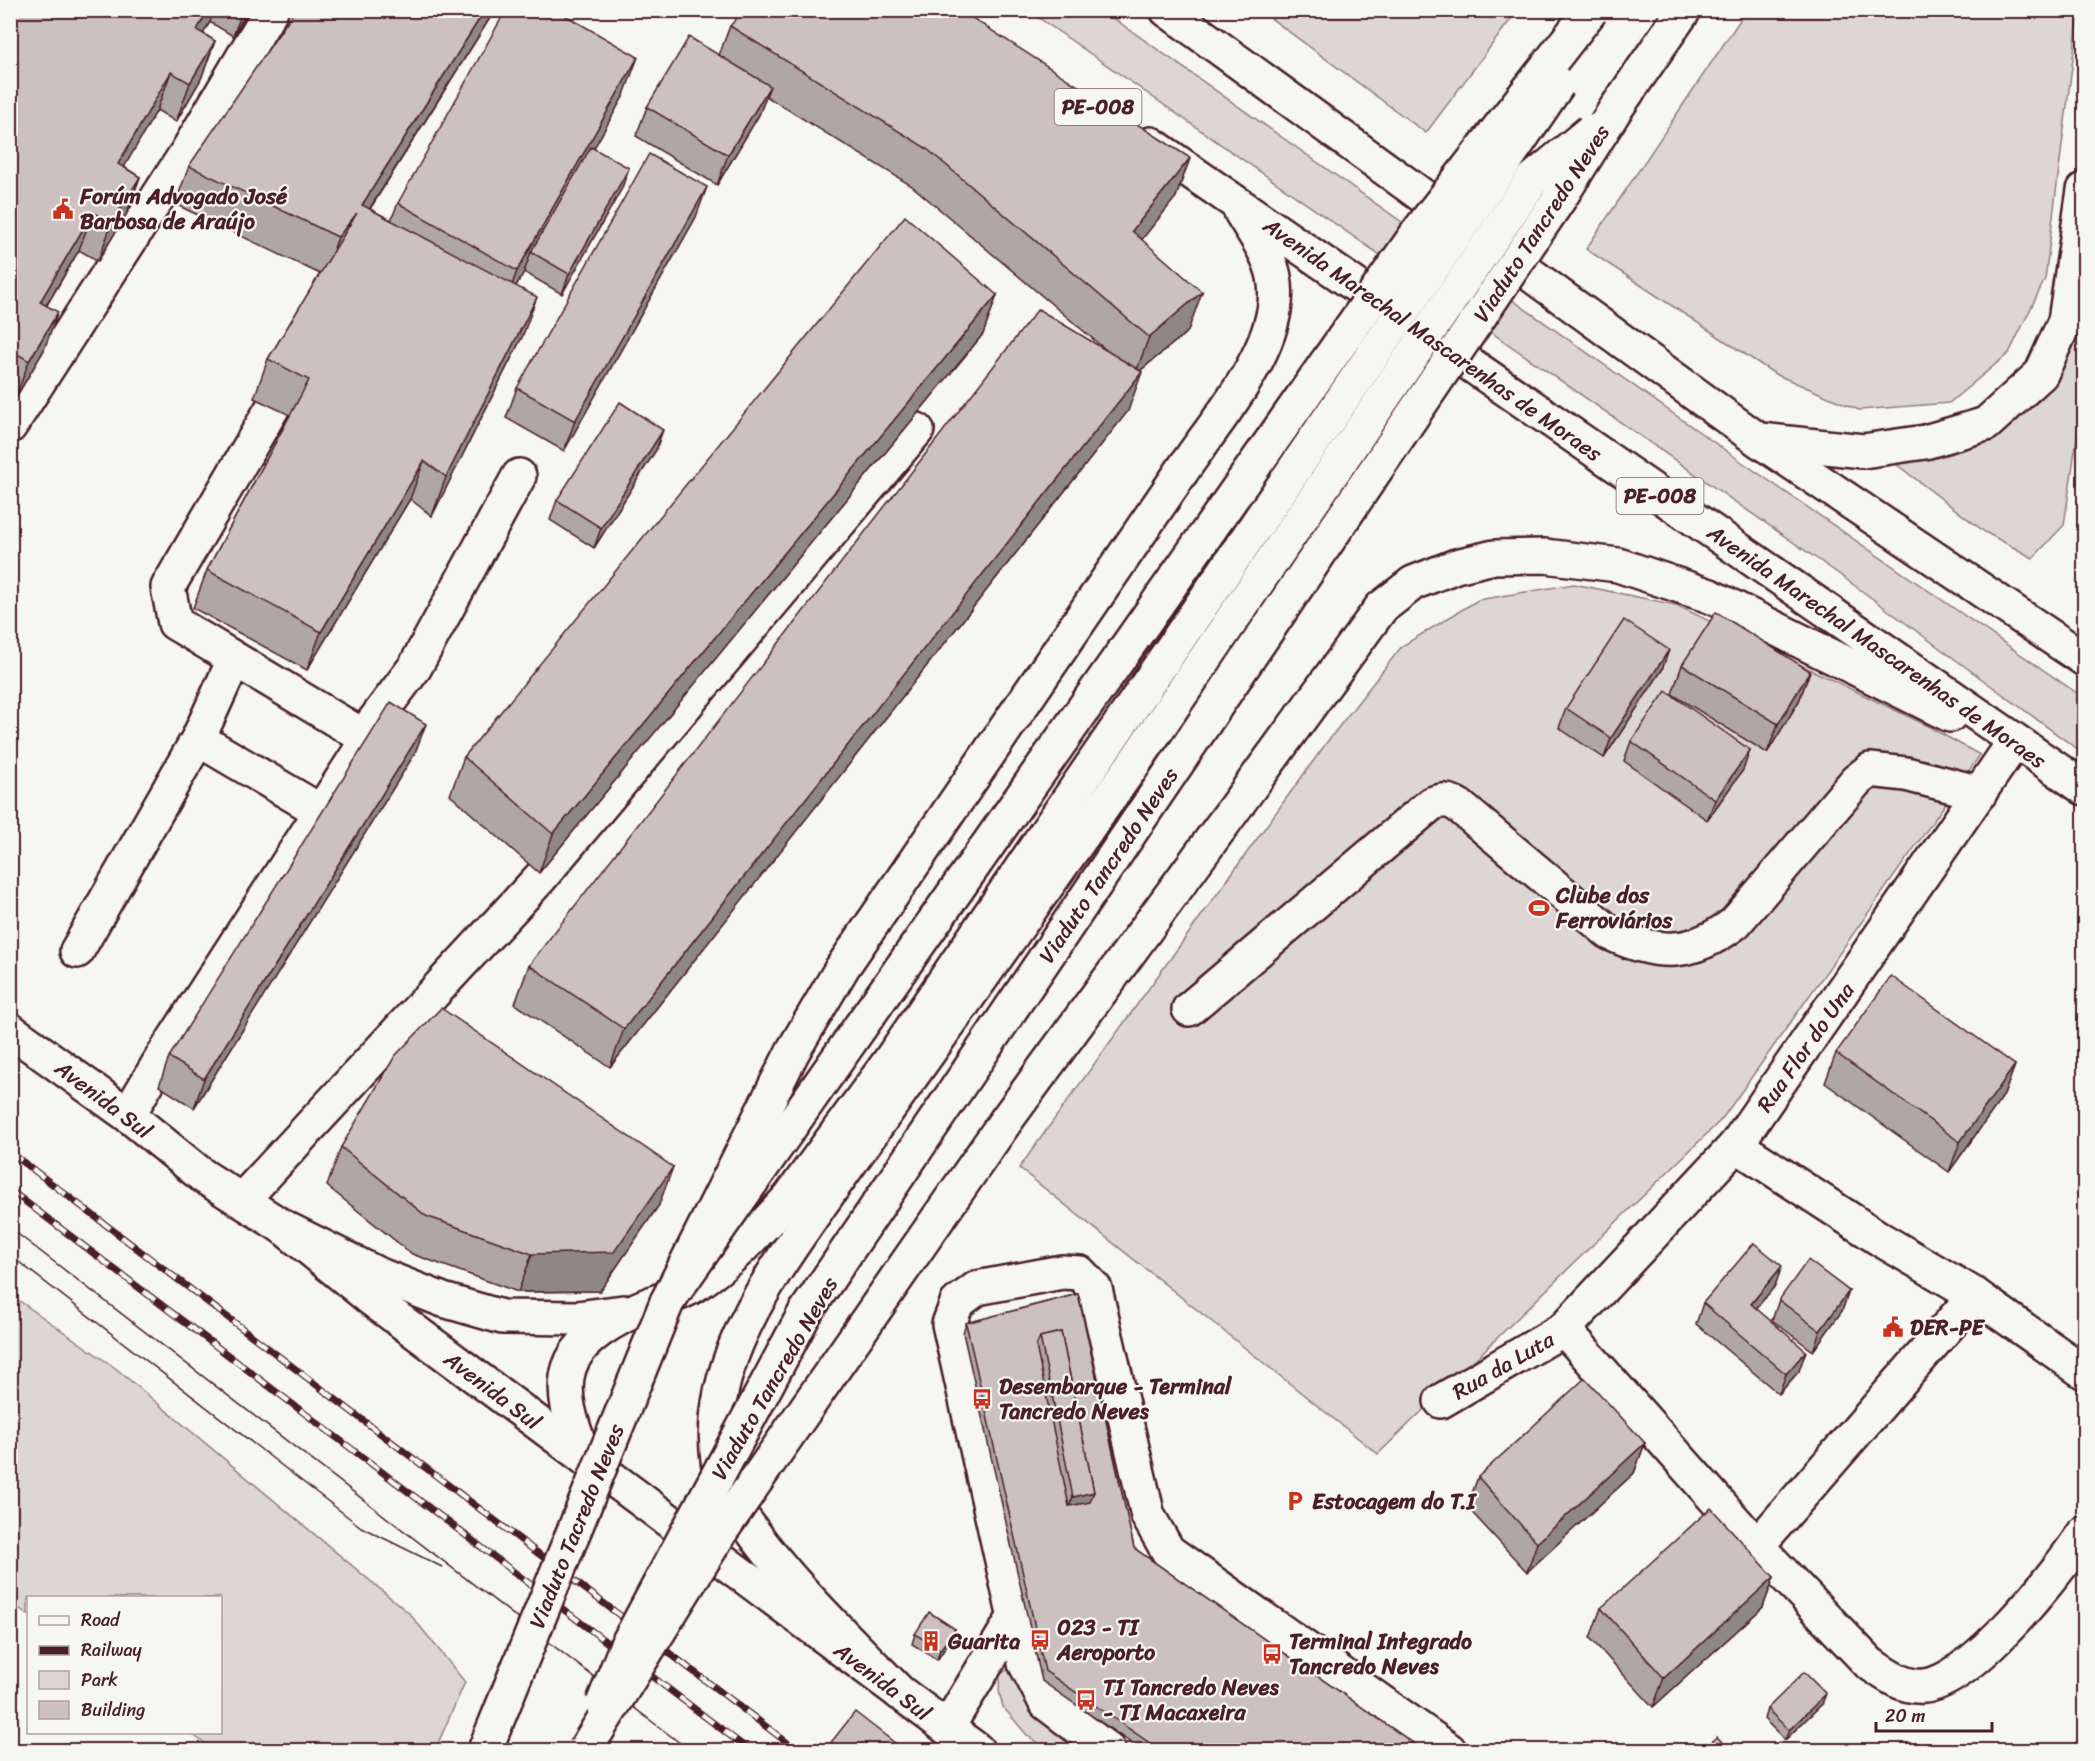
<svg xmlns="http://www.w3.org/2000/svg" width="2095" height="1761" viewBox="0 0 2095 1761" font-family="Sriracha,sans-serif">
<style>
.green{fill:#ddd6d5;stroke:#947a80;stroke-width:1.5}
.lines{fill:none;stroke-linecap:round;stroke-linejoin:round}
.minor-casing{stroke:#4a1f2b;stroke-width:38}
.major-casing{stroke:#4a1f2b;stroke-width:38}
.highway-casing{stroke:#4a1f2b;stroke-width:38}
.minor{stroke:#f6f6f2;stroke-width:33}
.major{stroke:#f6f6f2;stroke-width:33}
.highway{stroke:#f6f6f2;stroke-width:33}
.tram{stroke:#4a1f2b;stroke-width:1.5}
.rail-casing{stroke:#4a1f2b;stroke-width:7}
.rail{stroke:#f6f6f2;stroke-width:4.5;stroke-dasharray:14;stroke-linecap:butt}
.major-bridge-casing{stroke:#4a1f2b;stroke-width:38;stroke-linecap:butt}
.highway-bridge-casing{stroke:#4a1f2b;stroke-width:38;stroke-linecap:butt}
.major-bridge{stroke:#f6f6f2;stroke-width:33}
.highway-bridge{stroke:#f6f6f2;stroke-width:33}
.wall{fill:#afa6a5;stroke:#4a1f2b;stroke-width:1.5}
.shaded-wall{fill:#8f8786;stroke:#4a1f2b;stroke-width:1.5}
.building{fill:#ccc1c0;stroke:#4a1f2b;stroke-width:1.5;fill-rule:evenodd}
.labels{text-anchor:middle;stroke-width:4.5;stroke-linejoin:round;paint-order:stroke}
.shield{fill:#f6f6f2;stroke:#7e6067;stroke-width:1.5}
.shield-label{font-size:21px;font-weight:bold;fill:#4a1f2b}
.poi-label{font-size:22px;font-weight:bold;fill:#4a1f2b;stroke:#f6f6f2;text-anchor:start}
.street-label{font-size:22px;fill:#4a1f2b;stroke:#f6f6f2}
</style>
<rect width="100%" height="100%" fill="#f6f6f2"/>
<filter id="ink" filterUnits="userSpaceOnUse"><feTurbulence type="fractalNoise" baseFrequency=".0167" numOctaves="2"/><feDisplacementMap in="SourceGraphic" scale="12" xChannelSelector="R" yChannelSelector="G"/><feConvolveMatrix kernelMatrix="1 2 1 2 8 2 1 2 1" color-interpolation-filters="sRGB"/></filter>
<g filter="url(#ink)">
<g class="green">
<polygon points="1029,11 1103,11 1739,460 2084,698 2084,754 1836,572"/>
<polygon points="1261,11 1517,11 1426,133"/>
<polygon points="1746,11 2079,11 2045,279 2009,353 1949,403 1859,410 1775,374 1586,249"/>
<polygon points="2077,337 2084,357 2084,389 2064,525 2033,558 1985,532 1896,464 1993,437 2062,368"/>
<polygon points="1574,584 1676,605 1924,724 1980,755 1722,1119 1378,1454 1019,1168 1327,742 1402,646 1478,600"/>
<polygon points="11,1295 114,1367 410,1614 465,1682 435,1750 215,1750 190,1733 220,1732 220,1598 28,1598 28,1615 11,1602"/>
<polygon points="1008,1669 1020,1685 1030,1712 1083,1750 1046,1750 1027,1735 1003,1707 999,1691 1000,1675"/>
</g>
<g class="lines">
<g class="minor-casing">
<g id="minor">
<polyline points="363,251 506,10"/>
<polyline points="10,426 187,152 271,10"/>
<polyline points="234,660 198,739 322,812"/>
<polyline points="363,736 415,667 519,476"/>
<polyline points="77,951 198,739"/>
<path d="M1189,1009L1431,804C1443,800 1448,799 1459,806L1610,933C1658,956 1692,956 1735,923L1856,781L1870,770L1906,774L1980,793"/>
<polyline points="10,1030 128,1115 203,1176 283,1227 370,1298 977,1750"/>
<polyline points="128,1115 162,1058 362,748 363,736 175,623 168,587 273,407"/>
<polyline points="1736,1145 1880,1239 1975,1295 2084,1372"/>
<polyline points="242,1200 541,877 917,430"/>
<path d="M1564,1329L1757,1546L1869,1663C1885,1674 1903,1688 1924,1686C1972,1682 2058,1572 2084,1533"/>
<polyline points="1441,1401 1564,1329 1736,1145 2015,741"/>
<polyline points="1757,1546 1975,1295"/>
<polyline points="947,1728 1014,1618"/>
<polyline points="1108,1750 1046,1703 1025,1663 949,1324 957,1303 977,1288 1062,1272 1080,1273 1095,1289 1148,1516 1168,1551 1449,1750"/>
</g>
</g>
<g class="major-casing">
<g id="major">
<polyline points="1615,110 1684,10"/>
<path d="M815,1212C759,1292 692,1389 725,1491C729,1503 741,1515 748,1525C792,1587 848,1639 900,1693"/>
<polyline points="283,1227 377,1274 443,1300 502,1317 577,1318 623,1312"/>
<path d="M585,1458C552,1380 558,1346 638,1309C656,1301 676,1296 693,1286C733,1261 758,1231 790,1197"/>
</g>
</g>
<g class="highway-casing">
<g id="highway">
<polyline points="1167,10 1757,439 2084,659"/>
<polyline points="1151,144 2084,788"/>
<polyline points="1761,440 1863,451 1925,442 1986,424 2041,374 2065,321 2084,190"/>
<path d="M1182,471C1217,419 1287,342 1274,277C1270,255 1253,232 1241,212"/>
<polyline points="1381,608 1413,583 1456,566 1494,557 1545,556 1618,565 1710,596 1950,715"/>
</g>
</g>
<use href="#minor" class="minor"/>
<use href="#major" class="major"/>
<use href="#highway" class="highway"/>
<g class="tram">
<polyline points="10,1228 689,1750"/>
<polyline points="10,1255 361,1527 442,1567"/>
</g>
<g class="rail-casing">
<g id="rail">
<polyline points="10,1152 797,1750"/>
<polyline points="10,1190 749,1750"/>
</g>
</g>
<use href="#rail" class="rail"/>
<g class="major-bridge-casing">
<g id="major-bridge">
<polyline points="790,1197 889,1062 1558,84"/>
<polyline points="815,1212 1132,766 1532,180 1591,131"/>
<polyline points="603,1704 626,1647 805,1313 1561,196 1615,110"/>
<polyline points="485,1750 667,1302 1419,231 1591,10"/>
</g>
</g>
<g class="highway-bridge-casing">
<g id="highway-bridge">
<polyline points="667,1302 793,1051 842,968 1182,471"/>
<polyline points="585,1750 721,1531 1005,1122 1381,608"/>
</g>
</g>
<use href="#major-bridge" class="major-bridge"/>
<use href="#highway-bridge" class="highway-bridge"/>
</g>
<g class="wall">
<polygon points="10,10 248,10 233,36 210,22 203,33 215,41 201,79 176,122 157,110 124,167 140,177 126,215 98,261 79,250 47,305 44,350 15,399 10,396"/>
<polygon points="495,10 370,209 391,220 398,203 624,95 594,148 622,188 562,294 524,272 516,286 523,335 432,516 410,499 307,670 193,608 207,570 290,415 254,398 268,359 320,274 175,204 189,166"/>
<polygon points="730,26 1190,158 1176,197 1142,239 1188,331 1140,371 1128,411 610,1067 515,1004 529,965 1106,350 912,186 766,96 759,115 717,185 636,136 647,107 719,55"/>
<polygon points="696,217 564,451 506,418 517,388"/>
<polygon points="997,295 983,334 539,873 450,795 464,757"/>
<polygon points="656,450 594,548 550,520 557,500"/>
<polygon points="1682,665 1810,671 1799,701 1767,753 1672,694"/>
<polygon points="1662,670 1604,758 1559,728 1566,708"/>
<polygon points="1631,741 1750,750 1743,770 1707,820 1624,761"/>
<polygon points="415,753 194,1108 159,1086 169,1057"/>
<polygon points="1836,1053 2015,1065 2004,1095 1949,1172 1825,1083"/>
<polygon points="341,1147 659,1205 600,1291 518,1292 412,1254 327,1186"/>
<polygon points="1775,1286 1756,1308 1799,1371 1779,1394 1696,1324 1703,1303"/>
<polygon points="1849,1291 1842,1311 1813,1351 1772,1320 1779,1300"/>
<polygon points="1078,1294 1134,1548 1423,1750 1141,1750 1042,1681 963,1333 966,1323"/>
<polygon points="1645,1443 1634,1473 1527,1572 1467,1507 1478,1477"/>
<polygon points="1774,1577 1763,1607 1653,1707 1590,1638 1601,1608"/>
<polygon points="955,1629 951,1639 937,1660 912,1644 915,1634"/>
<polygon points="1822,1704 1785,1740 1764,1719 1767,1709"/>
</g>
<g class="shaded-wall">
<polygon points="208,10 214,10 210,22 183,68 197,30"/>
<polygon points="243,10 248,10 233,36"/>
<polygon points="485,10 495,10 348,243 362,205"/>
<polygon points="215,41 201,79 176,122 190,83"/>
<polygon points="638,57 624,95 534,254 531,252 524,272 503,309 517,271"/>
<polygon points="171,72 157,110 104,202 118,164"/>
<polygon points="770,86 759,115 717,185 728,155"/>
<polygon points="1190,158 1176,197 1118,269 1132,231"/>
<polygon points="629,168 622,188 562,294 569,274"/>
<polygon points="140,177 126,215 98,261 112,223"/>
<polygon points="707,187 696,217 564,451 575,421"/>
<polygon points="93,212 79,250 26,340 40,302"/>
<polygon points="357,213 324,276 338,237"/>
<polygon points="1202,292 1188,331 1135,375 1149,337"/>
<polygon points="997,295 983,334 539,873 553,834"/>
<polygon points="537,297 523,335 432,516 446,477"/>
<polygon points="58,312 44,350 15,399 29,361"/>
<polygon points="1142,372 1128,411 610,1067 624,1029"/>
<polygon points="663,430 656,450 594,548 601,528"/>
<polygon points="424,461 410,499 307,670 321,632"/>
<polygon points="1669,650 1662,670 1604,758 1611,738"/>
<polygon points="1810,671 1799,701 1767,753 1778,724"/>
<polygon points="426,724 415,753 194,1108 204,1079"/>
<polygon points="1750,750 1743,770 1707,820 1715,800"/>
<polygon points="2015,1065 2004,1095 1949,1172 1960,1142"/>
<polygon points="673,1167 659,1205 600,1291 518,1292 532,1254"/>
<polygon points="1782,1266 1775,1286 1743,1324 1751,1304"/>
<polygon points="1849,1291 1842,1311 1813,1351 1820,1331"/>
<polygon points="1806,1351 1799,1371 1779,1394 1786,1374"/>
<polygon points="1645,1443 1634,1473 1527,1572 1537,1543"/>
<polygon points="1094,1492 1086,1512 1065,1517 1073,1497"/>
<polygon points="1774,1577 1763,1607 1653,1707 1664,1678"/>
<polygon points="955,1629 951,1639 937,1660 940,1650"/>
<polygon points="1826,1694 1822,1704 1785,1740 1789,1730"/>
</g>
<g class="building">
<polygon points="10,10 208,10 197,30 215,41 190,83 171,72 118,164 140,177 112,223 93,212 40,302 58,312 29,361 11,350 10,350"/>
<polygon points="295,10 485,10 362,205 537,297 446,477 424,461 321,632 207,570 309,380 268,359 357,213 338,237 189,166"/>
<polygon points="506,10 556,10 638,57 517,271 398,203"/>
<polygon points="744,10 960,10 1190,158 1132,231 1202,292 1149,337 926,148 730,26"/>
<polygon points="689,37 770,86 728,155 647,107"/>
<polygon points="591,147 629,168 569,274 531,252"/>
<polygon points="649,154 707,187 575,421 517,388"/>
<polygon points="905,216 997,295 553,834 464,757"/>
<polygon points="1038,309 1142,372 624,1029 529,965"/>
<polygon points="620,402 663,430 601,528 557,500"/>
<polygon points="1716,612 1810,671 1778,724 1682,665"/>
<polygon points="1624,620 1669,650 1611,738 1566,708"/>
<polygon points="1666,691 1750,750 1715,800 1631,741"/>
<polygon points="391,702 426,724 204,1079 169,1057"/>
<polygon points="1891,976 2015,1065 1960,1142 1836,1053"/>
<polygon points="441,1008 673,1167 614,1252 532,1254 426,1216 341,1147 395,1056"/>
<polygon points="1754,1243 1782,1266 1751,1304 1806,1351 1786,1374 1703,1303"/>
<polygon points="1808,1260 1849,1291 1820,1331 1779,1300"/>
<path d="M1078,1294L1134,1548L1423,1750H1160L1045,1671L966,1323ZM1061,1332L1094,1492L1090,1502L1069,1506L1036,1346L1040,1337Z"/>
<polygon points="1061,1332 1094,1492 1073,1497 1040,1337"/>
<polygon points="1585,1378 1645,1443 1537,1543 1478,1477"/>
<polygon points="1711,1508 1774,1577 1664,1678 1601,1608"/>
<polygon points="929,1612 955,1629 940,1650 915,1634"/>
<polygon points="1804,1672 1826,1694 1789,1730 1767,1709"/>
<polygon points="855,1712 904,1750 825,1750"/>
<polygon points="2085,1736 2085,1750 2066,1750"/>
<polygon points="1717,1737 1730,1750 1704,1750"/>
<polygon points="10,1744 18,1750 10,1750"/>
</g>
</g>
<defs>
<g id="civic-bare" transform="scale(1.62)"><path d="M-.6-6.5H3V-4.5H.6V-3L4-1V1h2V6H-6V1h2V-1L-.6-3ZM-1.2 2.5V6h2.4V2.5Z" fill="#c8321e" stroke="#f6f6f2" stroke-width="2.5" paint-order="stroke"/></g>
<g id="stadium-bare" transform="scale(1.62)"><path d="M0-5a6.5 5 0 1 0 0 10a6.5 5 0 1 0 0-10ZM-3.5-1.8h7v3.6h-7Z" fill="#c8321e" stroke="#f6f6f2" stroke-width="2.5" paint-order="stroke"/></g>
<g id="bus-bare" transform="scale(1.62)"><path d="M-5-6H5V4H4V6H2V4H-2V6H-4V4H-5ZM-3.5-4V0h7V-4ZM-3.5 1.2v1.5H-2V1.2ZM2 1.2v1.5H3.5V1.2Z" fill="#c8321e" stroke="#f6f6f2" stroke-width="2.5" paint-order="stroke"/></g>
<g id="parking-bare" transform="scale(1.62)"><path d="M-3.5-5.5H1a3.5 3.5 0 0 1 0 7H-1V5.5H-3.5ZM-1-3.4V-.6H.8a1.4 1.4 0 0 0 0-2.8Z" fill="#c8321e" stroke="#f6f6f2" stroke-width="2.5" paint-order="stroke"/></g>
<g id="building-bare" transform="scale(1.62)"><path d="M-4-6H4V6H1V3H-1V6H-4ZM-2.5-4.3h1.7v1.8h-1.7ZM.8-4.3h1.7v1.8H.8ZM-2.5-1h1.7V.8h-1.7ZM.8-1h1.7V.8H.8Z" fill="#c8321e" stroke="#f6f6f2" stroke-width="2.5" paint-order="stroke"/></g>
</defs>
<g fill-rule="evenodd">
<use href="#civic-bare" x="63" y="209"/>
<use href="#stadium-bare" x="1539" y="908"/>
<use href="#civic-bare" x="1893" y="1327"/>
<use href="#bus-bare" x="982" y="1399"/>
<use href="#parking-bare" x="1295" y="1501"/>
<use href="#bus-bare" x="1040" y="1640"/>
<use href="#building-bare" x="931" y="1641"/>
<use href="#bus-bare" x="1272" y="1654"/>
<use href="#bus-bare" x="1086" y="1700"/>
</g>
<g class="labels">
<g class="shield">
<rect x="1054.5" y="89" width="87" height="36" rx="4.5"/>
<rect x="1616.5" y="478" width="87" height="36" rx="4.5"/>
</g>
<g class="shield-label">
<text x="1098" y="114">PE-008</text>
<text x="1660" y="503">PE-008</text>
</g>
<g class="poi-label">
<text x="80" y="204">Forúm Advogado José<tspan x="80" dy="25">Barbosa de Araújo</tspan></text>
<text x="1556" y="903">Clube dos<tspan x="1556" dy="25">Ferroviários</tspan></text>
<text x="1910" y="1335">DER-PE</text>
<text x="999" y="1394">Desembarque - Terminal<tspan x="999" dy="25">Tancredo Neves</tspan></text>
<text x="1312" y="1509">Estocagem do T.I</text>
<text x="1057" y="1635">023 - TI<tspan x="1057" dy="25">Aeroporto</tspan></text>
<text x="948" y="1649">Guarita</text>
<text x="1289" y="1649">Terminal Integrado<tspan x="1289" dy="25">Tancredo Neves</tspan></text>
<text x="1103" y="1695">TI Tancredo Neves<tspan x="1103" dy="25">- TI Macaxeira</tspan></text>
</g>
<g class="street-label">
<text transform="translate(1541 223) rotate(-57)" y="8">Viaduto Tancredo Neves</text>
<text transform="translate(1433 339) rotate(35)" y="8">Avenida Marechal Mascarenhas de Moraes</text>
<text transform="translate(1877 646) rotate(35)" y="8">Avenida Marechal Mascarenhas de Moraes</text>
<text transform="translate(1108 865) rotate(-56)" y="8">Viaduto Tancredo Neves</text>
<text transform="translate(1805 1047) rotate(-55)" y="8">Rua Flor do Una</text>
<text transform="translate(104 1099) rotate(37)" y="8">Avenida Sul</text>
<text transform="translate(1503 1365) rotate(-30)" y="8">Rua da Luta</text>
<text transform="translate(774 1378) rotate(-60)" y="8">Viaduto Tancredo Neves</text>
<text transform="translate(493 1390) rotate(37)" y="8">Avenida Sul</text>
<text transform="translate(576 1526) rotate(-68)" y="8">Viaduto Tacredo Neves</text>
<text transform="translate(883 1681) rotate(37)" y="8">Avenida Sul</text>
</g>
</g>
<rect width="2095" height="1761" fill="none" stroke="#f6f6f2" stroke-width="36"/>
<rect x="18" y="18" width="2059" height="1725" fill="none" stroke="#4a1f2b" stroke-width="2" filter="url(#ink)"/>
<rect x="27" y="1596" width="195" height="138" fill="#f6f6f2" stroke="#b1a0a2" stroke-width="1.5"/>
<rect x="39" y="1616" width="30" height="9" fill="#f6f6f2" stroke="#b1a0a2" stroke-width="1.5"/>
<text x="81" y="1626" font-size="18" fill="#4a1f2b">Road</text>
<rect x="39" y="1646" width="30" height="9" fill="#4a1f2b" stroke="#b1a0a2" stroke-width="1.5"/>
<text x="81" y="1656" font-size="18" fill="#4a1f2b">Railway</text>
<rect x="39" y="1671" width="30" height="18" fill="#ddd6d5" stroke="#b1a0a2" stroke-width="1.5"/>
<text x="81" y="1686" font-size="18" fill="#4a1f2b">Park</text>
<rect x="39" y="1701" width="30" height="18" fill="#ccc1c0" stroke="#b1a0a2" stroke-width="1.5"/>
<text x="81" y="1716" font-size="18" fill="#4a1f2b">Building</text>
<path d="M1876 1722v9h116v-9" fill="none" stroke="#4a1f2b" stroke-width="3"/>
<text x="1885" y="1722" font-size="18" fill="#4a1f2b" stroke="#f6f6f2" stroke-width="4.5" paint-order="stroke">20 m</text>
</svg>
